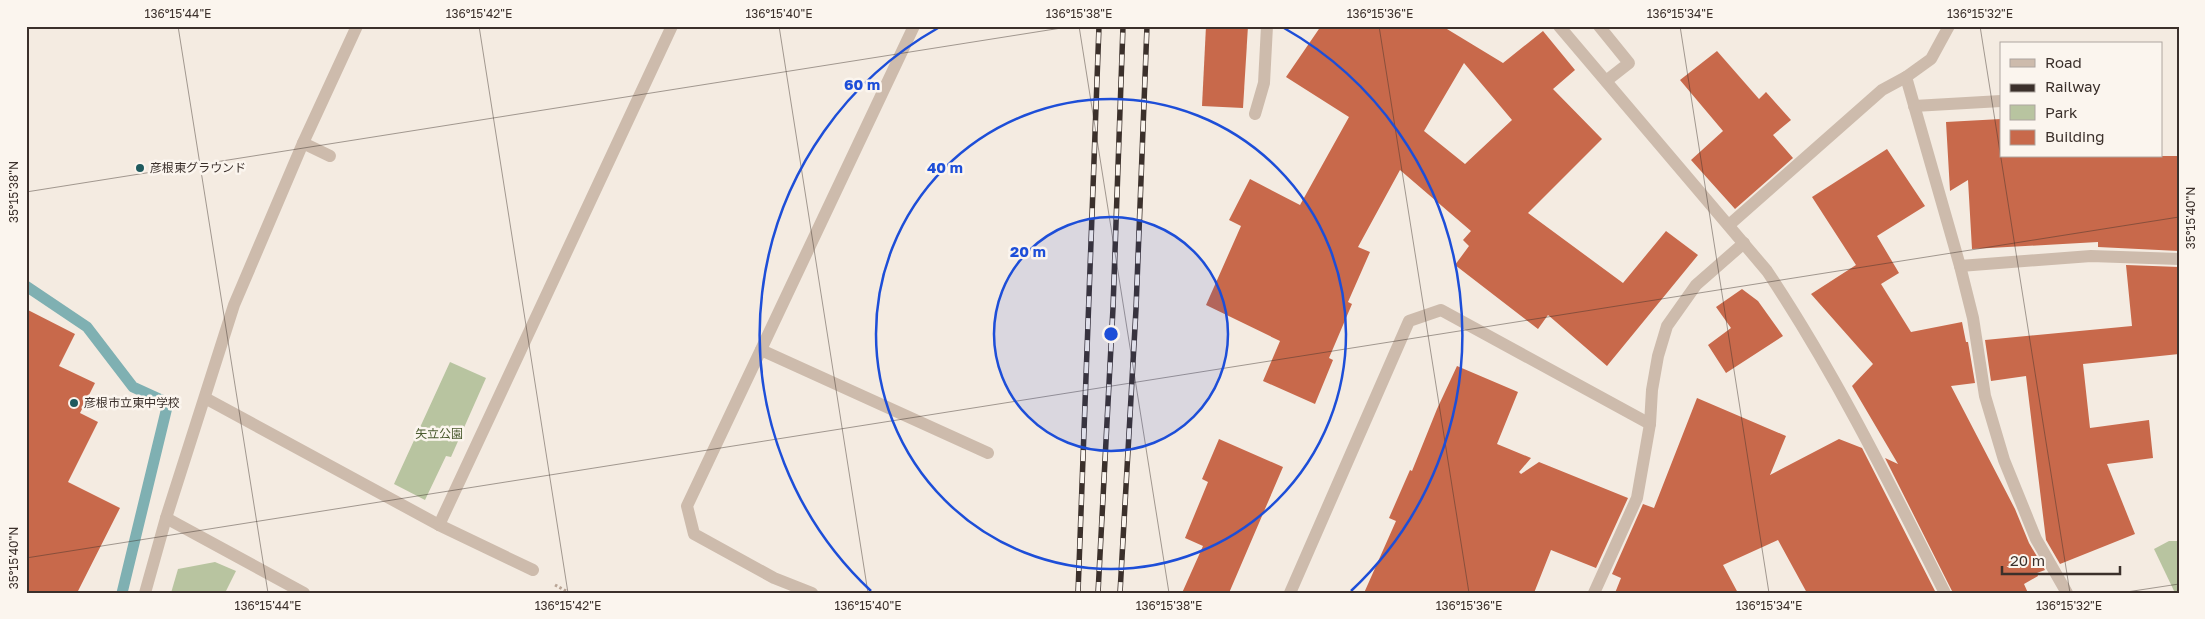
<svg xmlns="http://www.w3.org/2000/svg" width="2205" height="619" viewBox="0 0 2205 619" font-family="'Golos Text','Noto Sans JP',sans-serif">
<style>
.green{fill:#b8c4a0}
.lines{fill:none;stroke-linecap:round;stroke-linejoin:round}
.stream{stroke:#7fb0b2;stroke-width:11}
.building{fill:#c8694b;fill-rule:evenodd}
.path{stroke:#b9a596;stroke-width:3;stroke-dasharray:2.5 2.5;stroke-linecap:butt}
.service{stroke:#cdbbac;stroke-width:12}
.minor{stroke:#cdbbac;stroke-width:12}
.rail-casing{stroke:#3b302b;stroke-width:5.5}
.rail{stroke:#fbf5ee;stroke-width:4;stroke-dasharray:11;stroke-linecap:butt}
.ticks{fill:none;stroke:#3b302b;stroke-width:1;stroke-opacity:0.45}
.ring{fill:none;stroke:#1d4ed8;stroke-width:2.5}
.poi-dot{fill:#1f5a5e;stroke:#fbf5ee;stroke-width:2}
.labels{text-anchor:middle;stroke-width:5;stroke-linejoin:round;paint-order:stroke}
.poi-label{font-size:12px;fill:#3b302b;stroke:#fbf5ee;text-anchor:start}
.park-label{font-size:12px;fill:#4a5a2e;stroke:#fbf5ee}
.centre{fill:#1d4ed8;stroke:#fbf5ee;stroke-width:2.5}
.ring-label{font-size:15px;text-anchor:middle;font-weight:bold;fill:#1d4ed8;stroke:#fbf5ee;stroke-width:5;stroke-linejoin:round;paint-order:stroke}
.neatline{fill:none;stroke:#3b302b;stroke-width:2}
.ticks-label{font-size:12px;text-anchor:middle;fill:#3b302b}
</style>
<rect width="100%" height="100%" fill="#f4ebe1"/>
<g class="green">
<polygon points="450,362 486,378 451,457 446,456 425,500 394,484"/>
<polygon points="2169,541 2179,541 2179,593 2175,593 2154,549"/>
<polygon points="215,562 236,571 225,593 171,593 178,569"/>
</g>
<g class="lines">
<polyline class="stream" points="26,286 87,327 133,387 168,403 122,593"/>
</g>
<g class="building">
<polygon points="1206,26 1248,26 1243,108 1202,106"/>
<path d="M1321,26H1442L1503,63L1543,31L1575,70L1553,89L1602,139L1528,213L1623,283L1666,231L1698,255L1607,366L1548,315L1538,329L1455,265L1469,246L1463,240L1471,231L1400,170L1358,247L1370,252L1348,302L1352,304L1329,358L1333,360L1315,404L1263,381L1280,341L1206,305L1241,226L1229,220L1250,179L1300,205L1349,117L1286,77ZM1464,63L1512,120L1465,164L1424,131Z"/>
<polygon points="1717,51 1759,99 1766,92 1791,120 1773,135 1793,158 1735,209 1691,160 1723,131 1680,80"/>
<polygon points="2001,119 2001,156 2179,156 2179,251 2098,247 2098,242 1972,249 1968,180 1950,191 1946,122"/>
<polygon points="1887,149 1925,206 1877,236 1899,273 1881,284 1911,332 1962,322 1966,342 1968,342 1975,383 1951,386 2015,509 2029,543 2045,570 2037,573 2038,576 2024,584 2028,593 1953,593 1885,458 1898,464 1852,386 1873,364 1811,294 1856,265 1812,197"/>
<polygon points="2126,265 2179,267 2179,354 2083,364 2090,428 2149,420 2153,458 2107,464 2135,534 2060,564 2046,540 2026,376 1991,381 1985,340 2132,326"/>
<polygon points="1742,289 1758,301 1783,336 1726,373 1708,345 1731,328 1716,307"/>
<polygon points="26,309 75,334 59,366 95,383 80,413 98,422 68,482 120,508 77,593 26,593"/>
<polygon points="1457,366 1518,392 1497,444 1531,458 1519,472 1521,474 1539,462 1628,498 1596,568 1551,550 1534,593 1364,593 1396,521 1389,518 1410,470 1412,471 1437,409"/>
<polygon points="1697,398 1786,436 1770,475 1839,439 1862,448 1936,593 1807,593 1778,540 1723,565 1738,593 1615,593 1621,578 1612,574 1643,504 1654,508"/>
<polygon points="1219,439 1283,467 1229,593 1182,593 1203,546 1185,538 1208,482 1202,479"/>
</g>
<g class="lines">
<polyline class="path" points="555,585 570,593"/>
<g class="service">
<polyline points="1599,26 1629,63 1606,81"/>
<polyline points="1914,106 2001,101"/>
<polyline points="303,143 330,156"/>
</g>
<g class="minor">
<path d="M1559,26L1767,271C1835,373 1890,484 1945,593"/>
<polyline points="1906,77 1960,266 1973,318 1985,396 2004,460 2036,539 2067,593"/>
<polyline points="1255,114 1264,83 1267,26"/>
<polyline points="1729,225 1882,90 1906,77 1931,59 1949,26"/>
<polyline points="1960,266 2091,256 2179,259"/>
<polyline points="761,350 988,453"/>
<polyline points="205,398 439,525 533,570"/>
<polyline points="166,518 304,593"/>
<polyline points="439,525 672,26"/>
<polyline points="145,593 166,518 234,305 303,143 357,26"/>
<polyline points="812,593 774,578 694,534 687,506 914,26"/>
<polyline points="1290,593 1409,321 1441,310 1650,424"/>
<polyline points="1594,593 1637,498 1650,424 1652,390 1658,356 1667,326 1696,285 1744,243"/>
</g>
<g class="rail-casing">
<g id="rail">
<polyline points="1078,593 1099,26"/>
<polyline points="1098,593 1113,308 1123,26"/>
<polyline points="1120,593 1136,309 1147,26"/>
</g>
</g>
<use href="#rail" class="rail"/>
</g>
<path class="ticks" d="M178,26L268,593M479,26L568,593M779,26L868,593M1079,26L1169,593M1379,26L1469,593M1680,26L1769,593M1980,26L2070,593M26,192L1074,26M26,558L2179,217M2120,593L2179,584"/>
<circle cx="1111" cy="334" r="117" fill="#1d4ed8" fill-opacity=".12"/>
<g class="ring">
<circle cx="1111" cy="334" r="117"/>
<circle cx="1111" cy="334" r="235"/>
<path d="M871 591A352 352 0 0 1 938 28M1284 28A352 352 0 0 1 1351 591"/>
</g>
<g class="poi-dot">
<circle cx="140" cy="168" r="5"/>
<circle cx="74" cy="403" r="5"/>
</g>
<g class="labels">
<g class="poi-label">
<text x="150" y="172">彦根東グラウンド</text>
<text x="84" y="407">彦根市立東中学校</text>
</g>
<g class="park-label">
<text x="439" y="438">矢立公園</text>
</g>
</g>
<circle cx="1111" cy="334" r="8" class="centre"/>
<g class="ring-label">
<text x="862" y="90">60 m</text>
<text x="945" y="173">40 m</text>
<text x="1028" y="257">20 m</text>
</g>
<rect width="2205" height="619" fill="none" stroke="#fbf5ee" stroke-width="55"/>
<rect x="2000" y="42" width="162" height="115" fill="#fbf5ee" stroke="#aea6a0"/>
<rect x="2010" y="59" width="25" height="8" fill="#cdbbac" stroke="#aea6a0"/>
<text x="2045" y="68" font-size="15" fill="#3b302b">Road</text>
<rect x="2010" y="84" width="25" height="8" fill="#3b302b" stroke="#aea6a0"/>
<text x="2045" y="92" font-size="15" fill="#3b302b">Railway</text>
<rect x="2010" y="105" width="25" height="15" fill="#b8c4a0" stroke="#aea6a0"/>
<text x="2045" y="118" font-size="15" fill="#3b302b">Park</text>
<rect x="2010" y="130" width="25" height="15" fill="#c8694b" stroke="#aea6a0"/>
<text x="2045" y="142" font-size="15" fill="#3b302b">Building</text>
<path d="M2002 566v8h118v-8" fill="none" stroke="#3b302b" stroke-width="2.5"/>
<text x="2010" y="566" font-size="15" fill="#3b302b" stroke="#fbf5ee" stroke-width="4" paint-order="stroke">20 m</text>
<rect x="28" y="28" width="2150" height="564" class="neatline"/>
<g class="ticks-label">
<text x="178" y="18">136°15'44"E</text>
<text x="479" y="18">136°15'42"E</text>
<text x="779" y="18">136°15'40"E</text>
<text x="1079" y="18">136°15'38"E</text>
<text x="1380" y="18">136°15'36"E</text>
<text x="1680" y="18">136°15'34"E</text>
<text x="1980" y="18">136°15'32"E</text>
<text transform="translate(14 192) rotate(-90)" y="4">35°15'38"N</text>
<text transform="translate(2191 218) rotate(-90)" y="4">35°15'40"N</text>
<text transform="translate(14 558) rotate(-90)" y="4">35°15'40"N</text>
<text x="268" y="610">136°15'44"E</text>
<text x="568" y="610">136°15'42"E</text>
<text x="868" y="610">136°15'40"E</text>
<text x="1169" y="610">136°15'38"E</text>
<text x="1469" y="610">136°15'36"E</text>
<text x="1769" y="610">136°15'34"E</text>
<text x="2069" y="610">136°15'32"E</text>
</g>
</svg>
